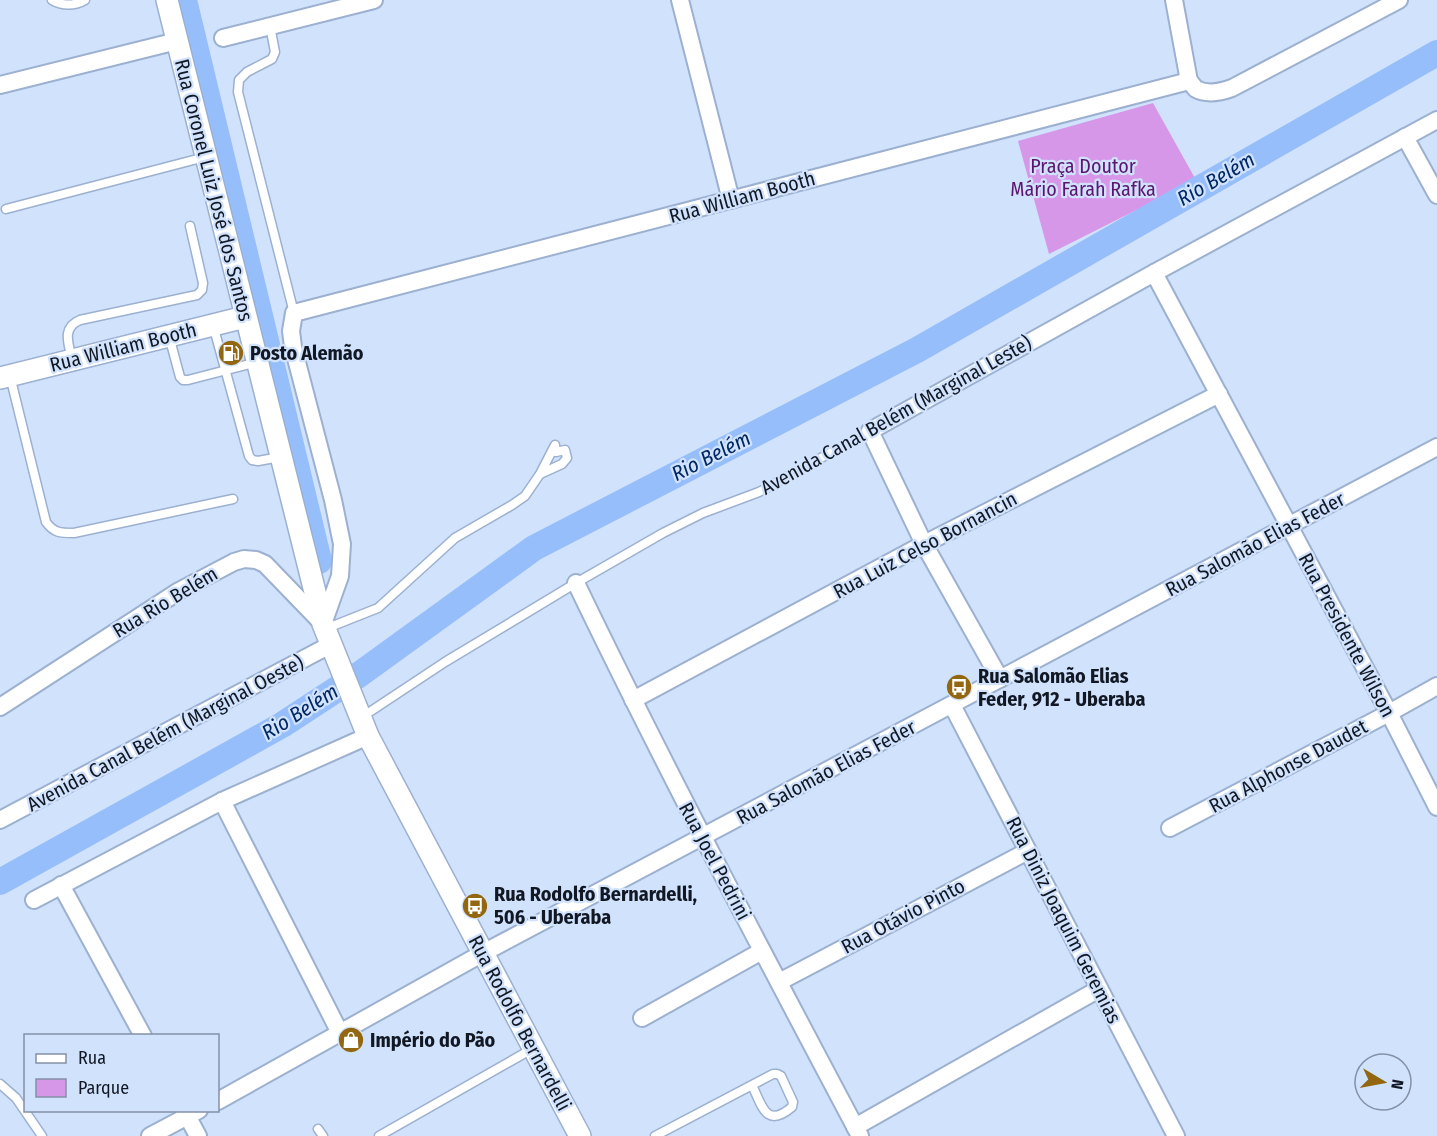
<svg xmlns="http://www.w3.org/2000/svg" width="1437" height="1136" viewBox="0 0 1437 1136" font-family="'Fira Sans Condensed',sans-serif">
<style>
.green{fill:#d797e9}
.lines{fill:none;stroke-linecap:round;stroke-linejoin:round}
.river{stroke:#96befa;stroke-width:26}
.service-casing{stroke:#9cb0d0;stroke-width:11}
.minor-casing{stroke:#9cb0d0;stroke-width:20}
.tertiary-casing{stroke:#9cb0d0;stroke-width:24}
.service{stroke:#fff;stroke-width:8}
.minor{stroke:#fff;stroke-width:16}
.tertiary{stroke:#fff;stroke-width:21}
.labels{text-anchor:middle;stroke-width:4.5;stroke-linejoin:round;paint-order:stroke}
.park-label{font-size:20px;fill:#5d156f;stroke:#d1e2fd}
.street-label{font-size:20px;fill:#111823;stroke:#d1e2fd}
.poi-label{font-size:20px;font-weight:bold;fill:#111823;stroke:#d1e2fd;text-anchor:start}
.water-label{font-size:21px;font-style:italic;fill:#002863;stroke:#d1e2fd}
</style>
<rect width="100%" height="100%" fill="#d1e2fd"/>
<polygon class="green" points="1153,103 1196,180 1049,254 1018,141"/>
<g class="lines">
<g class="river">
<polyline points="184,0 319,561"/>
<polyline points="0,882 282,725 360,674 534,548 917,350 1437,53"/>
</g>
<g class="service-casing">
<g id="service">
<path d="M52,0C62,6 75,6 85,0"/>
<polyline points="270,26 275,52 272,59 247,72 239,80 238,92 294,313"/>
<polyline points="6,209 205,157"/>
<polyline points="213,325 249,456 252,460 258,461 280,457"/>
<polyline points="169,336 180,377 183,380 188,380 257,362"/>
<path d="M72,360C69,344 61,328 80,320L197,295L202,290L203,283L190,226"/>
<path d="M10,376L46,522C54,533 60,533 74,533L233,499"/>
<polyline points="325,629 378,608 455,538 512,505 525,496 540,474 562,464 567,458 565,450 556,452 555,445 540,474"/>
<polyline points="362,717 445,662 576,583 663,533 703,513 759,492 870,431"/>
<polyline points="0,1084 16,1098 42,1136"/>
<polyline points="318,1129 323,1136"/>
<polyline points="379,1136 532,1049"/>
<path d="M655,1136L773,1074H777L781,1076L793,1102L792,1107C766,1129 762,1106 752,1085"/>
</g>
</g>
<g class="minor-casing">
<g id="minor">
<polyline points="680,0 731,200"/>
<polyline points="1174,0 1189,81"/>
<polyline points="223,38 374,0"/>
<path d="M1189,81C1192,84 1194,87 1196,89C1207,95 1221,92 1232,88L1399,0"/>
<polyline points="0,85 177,41"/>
<polyline points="1405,137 1437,195"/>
<polyline points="1154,273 1389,713 1437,807"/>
<path d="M576,583C666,770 763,953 860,1136"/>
<polyline points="1000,679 924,544 870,431 1154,273 1437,120"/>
<polyline points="633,700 924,544 1219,394"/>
<polyline points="952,705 1176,1136"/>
<polyline points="0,707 179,591 234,562 244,559 256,560 265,564 323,624 340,576 342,544 333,500 293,347 291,331 294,313 1189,81"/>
<polyline points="222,801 340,1033"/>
<polyline points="0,820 330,645"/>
<polyline points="1170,828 1389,713 1437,686"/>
<polyline points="61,885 143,1036"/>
<polyline points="34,900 222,801 368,736"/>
<polyline points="779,982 1028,851"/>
<polyline points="642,1018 762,951"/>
<polyline points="218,1101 483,953 1437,447"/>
<polyline points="184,1110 198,1136"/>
<polyline points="855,1127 1099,989"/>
<polyline points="150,1136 199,1110"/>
</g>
</g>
<g class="tertiary-casing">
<g id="tertiary">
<polyline points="167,0 323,624 368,736 580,1136"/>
<polyline points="0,378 245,317"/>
</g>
</g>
<use href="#service" class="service"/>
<use href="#minor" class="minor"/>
<use href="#tertiary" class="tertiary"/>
</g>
<defs>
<g id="fuel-disc" transform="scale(1.35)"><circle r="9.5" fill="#926710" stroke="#d1e2fd"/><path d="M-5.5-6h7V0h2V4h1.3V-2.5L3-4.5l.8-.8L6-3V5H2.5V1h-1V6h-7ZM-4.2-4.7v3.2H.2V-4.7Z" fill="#fff"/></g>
<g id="bus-disc" transform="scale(1.35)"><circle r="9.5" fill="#926710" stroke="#d1e2fd"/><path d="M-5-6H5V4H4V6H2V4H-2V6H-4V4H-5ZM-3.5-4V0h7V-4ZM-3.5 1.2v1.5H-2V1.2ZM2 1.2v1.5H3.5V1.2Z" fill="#fff"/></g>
<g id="shop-disc" transform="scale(1.35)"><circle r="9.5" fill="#926710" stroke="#d1e2fd"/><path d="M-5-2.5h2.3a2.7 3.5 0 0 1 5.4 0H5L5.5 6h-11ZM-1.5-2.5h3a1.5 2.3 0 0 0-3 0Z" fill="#fff"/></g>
</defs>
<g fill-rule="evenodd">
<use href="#fuel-disc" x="231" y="353"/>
<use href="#bus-disc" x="959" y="687"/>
<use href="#bus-disc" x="475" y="906"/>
<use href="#shop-disc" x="351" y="1040"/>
</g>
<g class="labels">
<g class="park-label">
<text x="1083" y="173">Praça Doutor<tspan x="1083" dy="23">Mário Farah Rafka</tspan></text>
</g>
<g class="street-label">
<text transform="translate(214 190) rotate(76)" y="7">Rua Coronel Luiz José dos Santos</text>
<text transform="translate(742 197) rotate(-15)" y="7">Rua William Booth</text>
<text transform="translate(123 347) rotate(-14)" y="7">Rua William Booth</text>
<text transform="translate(896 415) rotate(-29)" y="7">Avenida Canal Belém (Marginal Leste)</text>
<text transform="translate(1255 544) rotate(-28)" y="7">Rua Salomão Elias Feder</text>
<text transform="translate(925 545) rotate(-28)" y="7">Rua Luiz Celso Bornancin</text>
<text transform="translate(165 602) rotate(-31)" y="7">Rua Rio Belém</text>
<text transform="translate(1347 635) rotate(62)" y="7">Rua Presidente Wilson</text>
<text transform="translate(165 733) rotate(-28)" y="7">Avenida Canal Belém (Marginal Oeste)</text>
<text transform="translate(1288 766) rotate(-28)" y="7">Rua Alphonse Daudet</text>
<text transform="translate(826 772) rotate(-28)" y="7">Rua Salomão Elias Feder</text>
<text transform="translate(715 861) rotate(62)" y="7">Rua Joel Pedrini</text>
<text transform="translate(903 916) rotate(-28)" y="7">Rua Otávio Pinto</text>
<text transform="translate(1064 920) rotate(63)" y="7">Rua Diniz Joaquim Geremias</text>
<text transform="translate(520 1023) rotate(62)" y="7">Rua Rodolfo Bernardelli</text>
</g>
<g class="poi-label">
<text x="250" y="360">Posto Alemão</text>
<text x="978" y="683">Rua Salomão Elias<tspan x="978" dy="23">Feder, 912 - Uberaba</tspan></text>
<text x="494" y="901">Rua Rodolfo Bernardelli,<tspan x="494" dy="23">506 - Uberaba</tspan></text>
<text x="370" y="1047">Império do Pão</text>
</g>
<g class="water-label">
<text transform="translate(1216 179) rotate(-30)" y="7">Rio Belém</text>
<text transform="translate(711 456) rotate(-27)" y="7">Rio Belém</text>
<text transform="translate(300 712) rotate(-32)" y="7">Rio Belém</text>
</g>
</g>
<rect x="24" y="1034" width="195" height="78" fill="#d1e2fd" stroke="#8491a6" stroke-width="1.5"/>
<rect x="36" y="1054" width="30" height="9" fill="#ffffff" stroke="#8491a6" stroke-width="1.5"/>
<text x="78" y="1064" font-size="18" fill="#111823">Rua</text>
<rect x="36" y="1079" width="30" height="18" fill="#d797e9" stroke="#8491a6" stroke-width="1.5"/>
<text x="78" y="1094" font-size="18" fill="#111823">Parque</text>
<g transform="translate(1383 1082) rotate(100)"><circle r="28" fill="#d1e2fd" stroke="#8491a6" stroke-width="1.5"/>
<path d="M0-4.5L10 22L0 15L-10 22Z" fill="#926710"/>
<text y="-9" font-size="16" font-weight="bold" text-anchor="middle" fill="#111823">N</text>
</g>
</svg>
